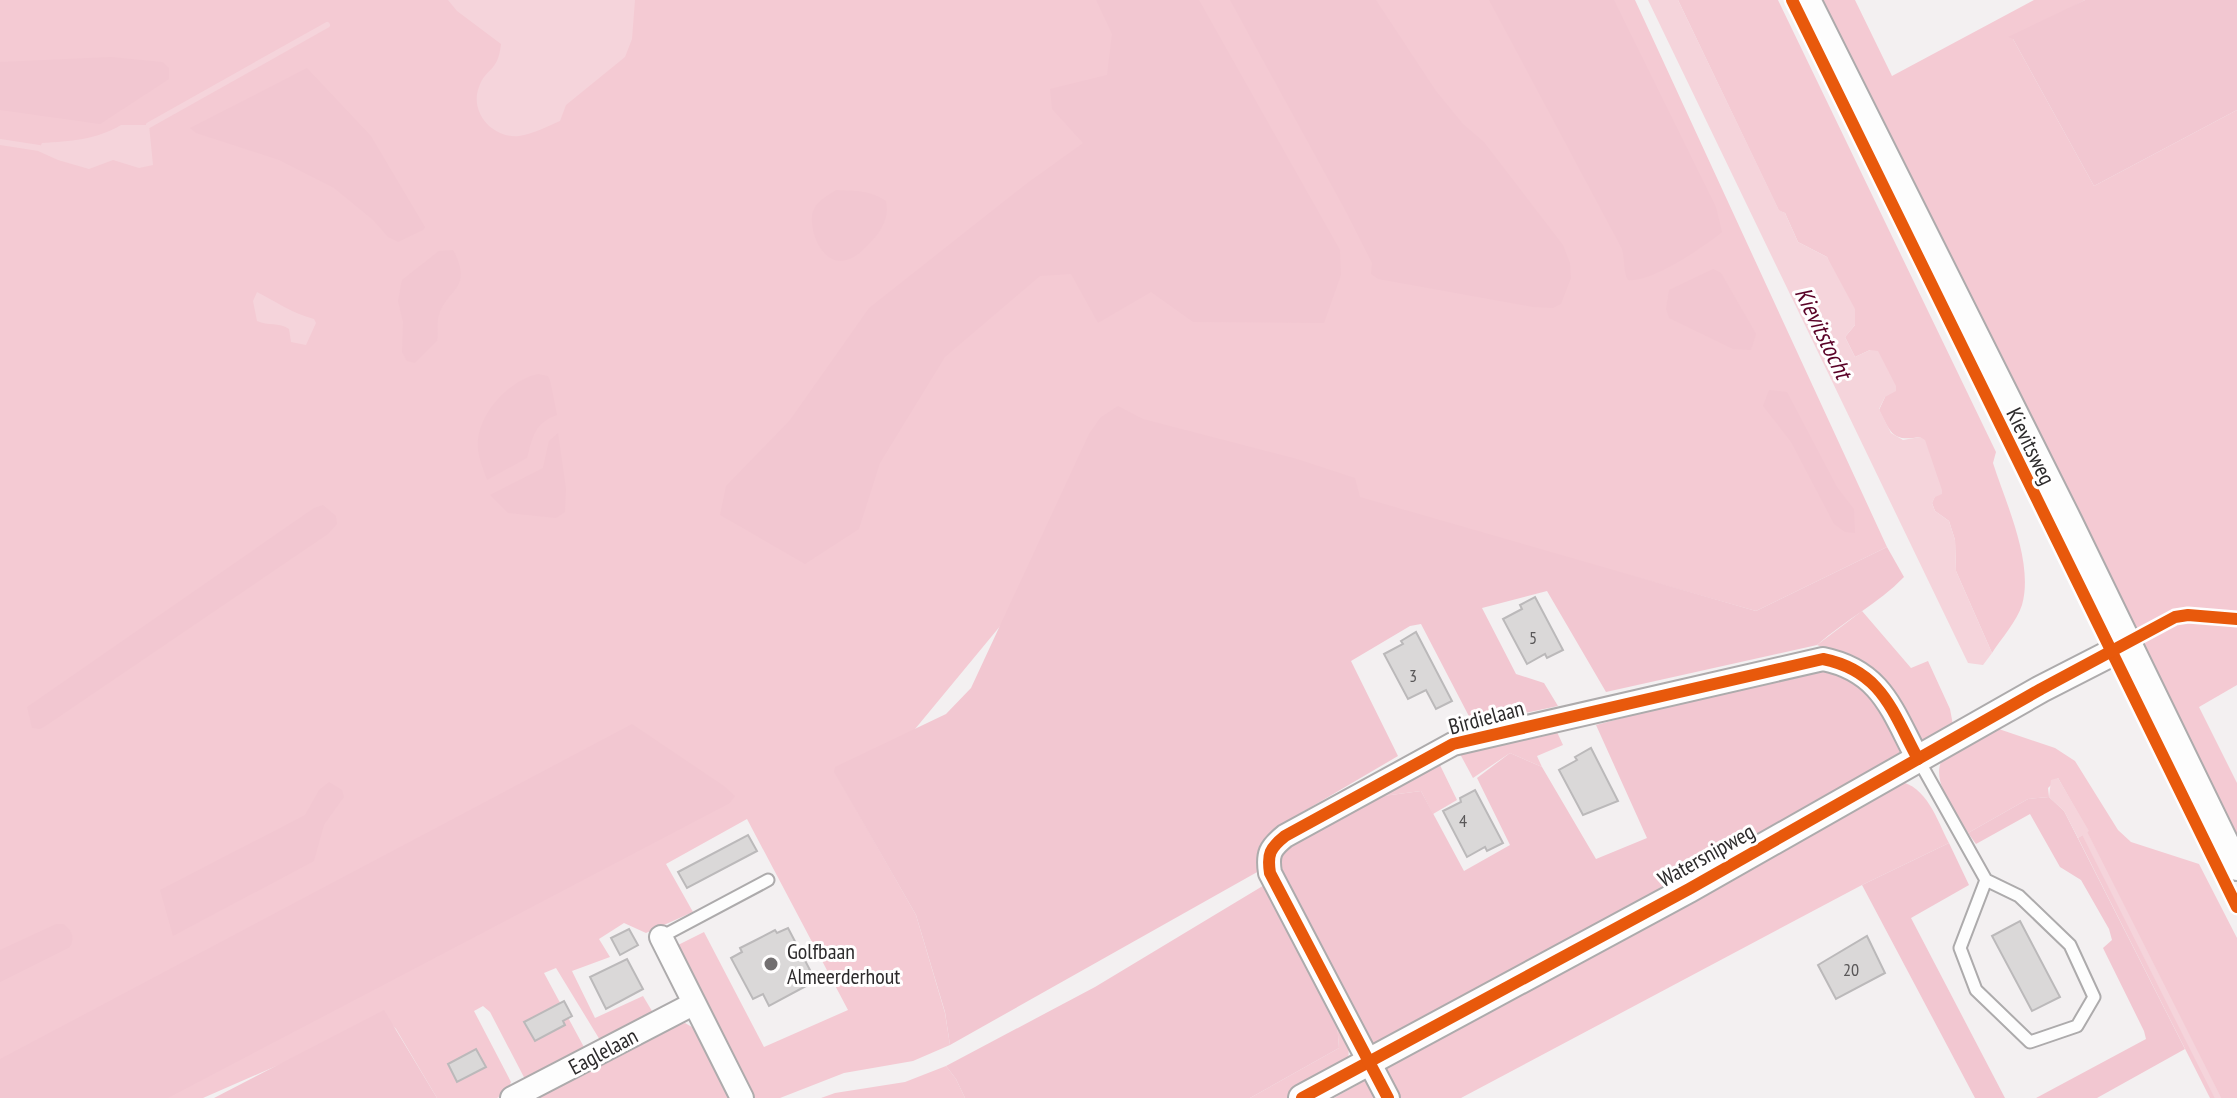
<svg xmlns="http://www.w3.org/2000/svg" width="2237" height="1098" viewBox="0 0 2237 1098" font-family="'PT Sans Narrow',sans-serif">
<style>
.green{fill:#f4cad3}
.forest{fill:#f2c7d1}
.water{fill:#f5d4db}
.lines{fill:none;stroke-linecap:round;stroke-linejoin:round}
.stream{stroke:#f5d4db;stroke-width:6}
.building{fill:#dad8d8;stroke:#bbb9ba;stroke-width:2}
.service-casing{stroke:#adabac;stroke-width:15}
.minor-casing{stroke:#adabac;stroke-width:26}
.tertiary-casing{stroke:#adabac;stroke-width:30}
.service{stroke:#fdfdfd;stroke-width:11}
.minor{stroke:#fdfdfd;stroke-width:22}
.tertiary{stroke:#fdfdfd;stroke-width:26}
.cycleway-casing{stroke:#fffefe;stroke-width:17}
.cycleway{stroke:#e8590c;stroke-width:12}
.poi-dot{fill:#726f70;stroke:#fffefe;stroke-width:3}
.labels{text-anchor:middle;stroke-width:6;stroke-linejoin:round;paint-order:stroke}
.number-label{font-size:18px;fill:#595758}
.street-label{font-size:22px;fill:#2c2a2b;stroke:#fffefe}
.poi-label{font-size:22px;fill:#2c2a2b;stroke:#fffefe;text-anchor:start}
.water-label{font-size:24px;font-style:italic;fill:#5a0227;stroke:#fffefe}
</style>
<rect width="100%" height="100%" fill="#f3f0f1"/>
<g class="green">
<polygon points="0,0 1635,0 1887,547 1756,611 1335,492 1020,602 901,746 837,776 916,915 945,1013 950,1045 913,1061 844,1073 780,1098 753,1098 674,947 704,932 764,1047 848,1010 747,819 666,864 693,912 646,933 624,923 599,939 610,957 572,971 595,1018 643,996 655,1016 603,1045 556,968 544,973 585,1049 527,1083 490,1012 483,1006 474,1011 511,1082 506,1094 497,1098 437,1098 396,1029 386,1018 203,1098 0,1098"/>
<path d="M1678,0H1778L1996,452L1993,463C2006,504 2034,562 2022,605C2017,621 2001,639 1992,653L1956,571L1955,540L1949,521L1935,511L1932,503L1935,496L1920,437C1892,442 1891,433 1879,410L1885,397L1870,350L1855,357L1845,337L1855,325L1827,257L1798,242L1785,213L1779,211Z"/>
<path d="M1820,0H1855L1892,76L2034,0H2085L2013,39L2094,186L2237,110V616C2221,619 2206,612 2190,612C2172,613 2156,624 2141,632L2135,631Z"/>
<polygon points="1862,611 1911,668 1928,661 1950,709 1953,725 1931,742 1920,741 1862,663 1817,645"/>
<polygon points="2191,617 2222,623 2237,622 2237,685 2199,707 2237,783 2237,844 2140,641 2176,621"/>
<path d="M1990,726L2055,748L2075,761L2118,830L2131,842L2199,864L2237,938V1098H2210L2078,838L2088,831L2058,778L2048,788L2049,797L2028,799L1968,833C1957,814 1924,774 1947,754C1959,743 1976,735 1990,726Z"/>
<polygon points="1551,731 1557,732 1563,745 1537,756 1542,767 1510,753 1473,778 1460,754"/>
<polygon points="1438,761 1457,800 1433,814 1421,791 1383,796 1396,785"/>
<path d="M1898,781C1927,786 1937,820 1949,843L1862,885L1461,1098H1334L1891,782Z"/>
<polygon points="1337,1022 1349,1046 1348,1064 1287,1098 1250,1098 1339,1048"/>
<polygon points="685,1023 699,1031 733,1098 535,1098 667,1028"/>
<polygon points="946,1066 956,1079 965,1098 821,1098 835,1093 905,1082"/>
</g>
<g class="forest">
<polygon points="1096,0 1199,0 1340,250 1341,275 1324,323 1193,322 1151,292 1098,323 1071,274 1040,276 945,357 880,463 859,529 805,564 720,515 726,486 790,420 869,308 1026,184 1083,143 1052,109 1050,89 1107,75 1112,34"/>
<polygon points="1230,0 1376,0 1436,91 1463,124 1484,142 1563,245 1570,263 1571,278 1561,304 1553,308 1533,307 1378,279 1371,274 1372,263 1344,208"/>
<path d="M1489,0H1614L1716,207L1722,232C1704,247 1651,283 1628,280C1623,272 1625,259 1622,249Z"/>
<polygon points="2085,0 2237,0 2237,110 2094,186 2013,39 2008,37"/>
<polygon points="111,57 162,62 169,68 169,79 100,124 0,110 0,62"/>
<polygon points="307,68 371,136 425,227 423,230 398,242 388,237 373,220 334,188 279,160 196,133 190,128"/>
<path d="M836,190C855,191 870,190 886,201C889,214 884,226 876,236C867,246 856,260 841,261C820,261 808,228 813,211C817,201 828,195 836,190Z"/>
<path d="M453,250C474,289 447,288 439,315C436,324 439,333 437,341L415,363L407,361L402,352L403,322L398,301L402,280L439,251Z"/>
<polygon points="1713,269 1721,273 1756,334 1751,350 1733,349 1669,318 1666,309 1669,290"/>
<path d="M538,374L548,376L550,380L557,415C534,423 533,437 527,458L487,480C484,471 479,460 478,449C475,417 507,381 538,374Z"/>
<polygon points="1769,390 1787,392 1837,487 1854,509 1855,533 1845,532 1834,524 1791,442 1763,406"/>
<path d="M1118,406L1143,419L1297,459L1355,478L1360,497L1756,611L1887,547L1904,577C1878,604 1845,620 1817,645L1606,692L1547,591L1482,608L1516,674L1544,683L1558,706L1473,724L1421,624L1410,626L1351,661L1398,756L1272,830L1260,847L1259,871L950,1045L945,1012L916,915L834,772L835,767L946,714L971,688L1089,434L1100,418Z"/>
<polygon points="558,433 566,489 565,512 556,518 508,513 490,495 543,468 549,441"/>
<polygon points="323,505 336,516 337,524 328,534 47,725 40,729 32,728 27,707 314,508"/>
<polygon points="1822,665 1872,692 1900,741 1900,751 1896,761 1375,1048 1363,1039 1276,865 1279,850 1343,813 1383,796 1421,791 1464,871 1510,845 1477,778 1510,753 1542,767 1596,859 1647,838 1596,725"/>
<polygon points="632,724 724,786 735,796 730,803 168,1098 0,1098 0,1059"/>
<polygon points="329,782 342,790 344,797 324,825 314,861 173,936 160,890 305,815 319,790"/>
<polygon points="2049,797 2064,811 2185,1049 2097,1098 2036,1098 2146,1039 2144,1031 2103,948 2112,940 2109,929 2081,880 2060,867 2030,814 1976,844 1968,833 2028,799"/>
<polygon points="1949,843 1969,885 1911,918 2005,1098 1975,1098 1862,885"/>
<polygon points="1266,884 1337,1022 1339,1048 1250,1098 965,1098 956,1079 946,1066 1095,987"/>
<path d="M56,924H63C72,931 75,936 70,947L0,982V950Z"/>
<polygon points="384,1010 437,1098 214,1098"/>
</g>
<g class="water">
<path d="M448,0H635L632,39L625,57L566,105L560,121C548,126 533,134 519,136C493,139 469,112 479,87C486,67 498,73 501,44L457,11Z"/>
<polygon points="1648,0 1678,0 1779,210 1785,213 1798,242 1827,257 1855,309 1855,325 1845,337 1855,357 1870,350 1878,351 1896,386 1896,391 1885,397 1879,409 1891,433 1903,440 1920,437 1925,440 1942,490 1942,494 1935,497 1932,503 1935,511 1949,521 1955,540 1956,571 1992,653 1983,665 1968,663"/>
<path d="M121,125H149L153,165L139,168L113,160L89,169L58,160L38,151L42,143C70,141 96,140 121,125Z"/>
<path d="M257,292C276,302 292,313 314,319L316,323L306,345L291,342L289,329C279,322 268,326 257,321L253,301Z"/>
<polygon points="2058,778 2089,831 2078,838 2064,811 2049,797 2051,780"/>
</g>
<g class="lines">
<g class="stream">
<polyline points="149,125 327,25"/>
<polyline points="0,142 39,148"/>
<polyline points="2083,830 2218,1098"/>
</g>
</g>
<g class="building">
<polygon points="1535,597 1563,650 1547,658 1545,654 1527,664 1503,619 1522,609 1520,605"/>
<polygon points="1416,632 1452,701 1436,709 1426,690 1408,699 1384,654 1403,644 1401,641"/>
<polygon points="1591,748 1618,801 1583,815 1559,770 1577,760 1575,757"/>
<polygon points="1475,790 1503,843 1487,851 1485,847 1467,857 1443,811 1461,802 1460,798"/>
<polygon points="748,835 757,851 687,888 678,872"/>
<polygon points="2020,921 2060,997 2032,1011 1992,936"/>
<polygon points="788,928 810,970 800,975 806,986 769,1006 763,994 753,999 731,958 742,952 740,948 754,941 775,930 777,933"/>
<polygon points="629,929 638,945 620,955 611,938"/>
<polygon points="1867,936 1885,973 1836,999 1818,965"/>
<polygon points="627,959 643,989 606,1009 590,977"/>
<polygon points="564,1001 572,1016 563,1021 565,1025 535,1041 524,1022"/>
<polygon points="476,1049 486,1067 457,1082 448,1064"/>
</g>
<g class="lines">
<g class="service-casing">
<g id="service">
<polyline points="1918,759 1986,880 2019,896 2070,945 2094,997 2077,1026 2030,1042 1976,990 1960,948 1986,880"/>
<polyline points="661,937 768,880"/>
</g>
</g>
<g class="minor-casing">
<g id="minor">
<polyline points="661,937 742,1098"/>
<polyline points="512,1098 693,1004"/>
<path d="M1388,1098L1270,873C1267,854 1270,848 1285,836L1453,744L1823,659C1882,671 1892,711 1918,759"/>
</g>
</g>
<g class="tertiary-casing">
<g id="tertiary">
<polyline points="1807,0 2069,522 2237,867"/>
<polyline points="1302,1098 1689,889 2041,689 2127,645"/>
</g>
</g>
<use href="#service" class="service"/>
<use href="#minor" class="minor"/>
<use href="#tertiary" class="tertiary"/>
<g class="cycleway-casing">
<g id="cycleway">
<polyline points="1792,0 2237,907"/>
<polyline points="1302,1098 1689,889 2041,689 2175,617 2188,615 2237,619"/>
<path d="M1388,1098L1270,873C1267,854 1270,848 1285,836L1453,744L1823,659C1882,671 1892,711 1918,759"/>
</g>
</g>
<use href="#cycleway" class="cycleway"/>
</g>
<circle class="poi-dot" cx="771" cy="964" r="8"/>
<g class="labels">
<g class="number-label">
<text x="1533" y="644">5</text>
<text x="1413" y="682">3</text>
<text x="1463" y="827">4</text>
<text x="1851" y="976">20</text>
</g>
<g class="street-label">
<text transform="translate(2031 446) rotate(64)" y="8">Kievitsweg</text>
<text transform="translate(1486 717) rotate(-15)" y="8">Birdielaan</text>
<text transform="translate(1706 855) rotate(-29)" y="8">Watersnipweg</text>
<text transform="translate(603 1051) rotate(-28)" y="8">Eaglelaan</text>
</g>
<g class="poi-label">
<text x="787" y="959">Golfbaan<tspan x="787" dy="25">Almeerderhout</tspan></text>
</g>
<g class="water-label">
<text transform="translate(1823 333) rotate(64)" y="8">Kievitstocht</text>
</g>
</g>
</svg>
